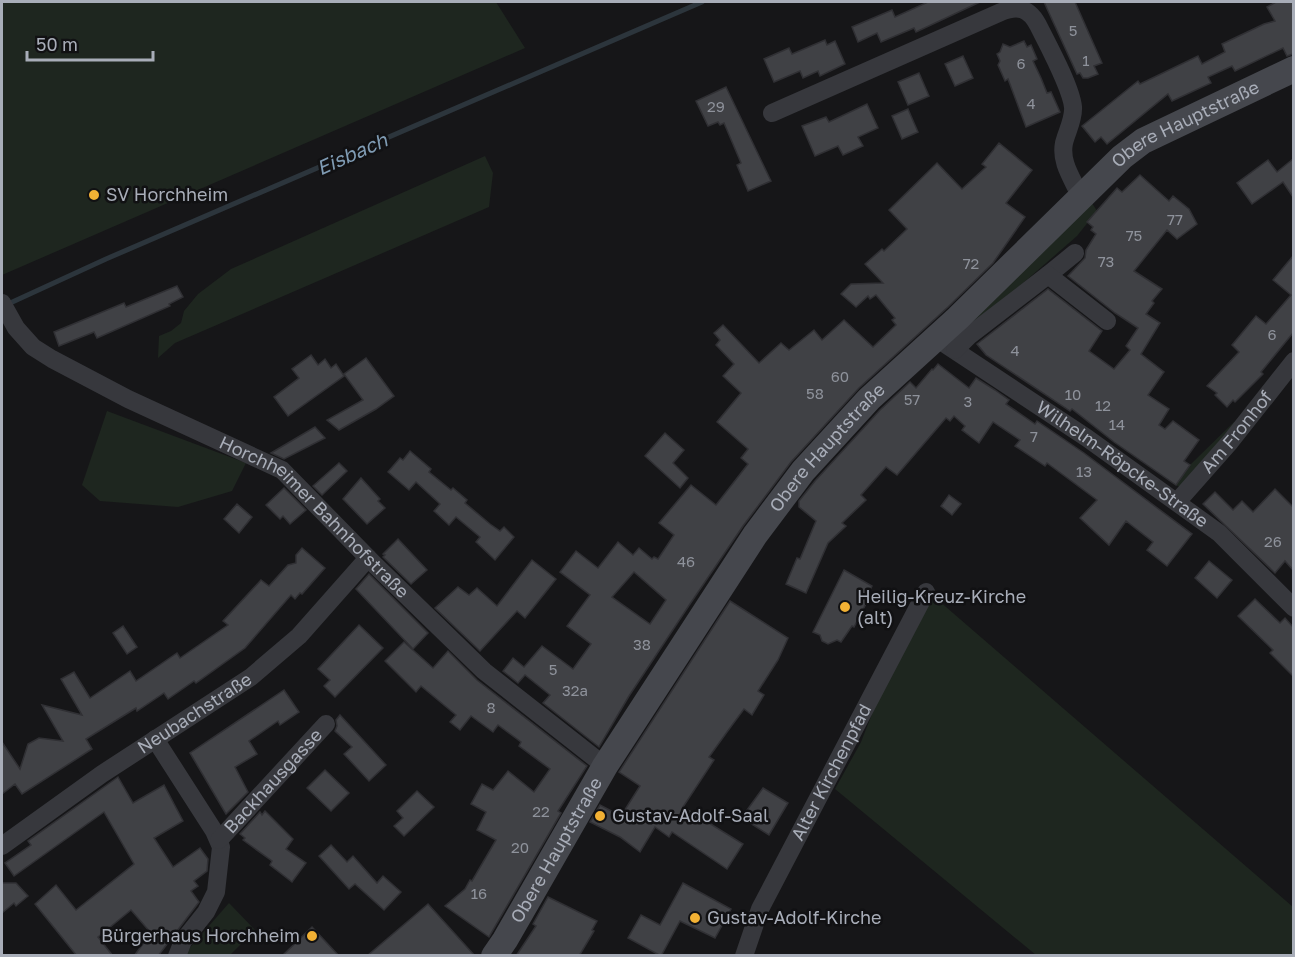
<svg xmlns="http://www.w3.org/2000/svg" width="1295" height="957" viewBox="0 0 1295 957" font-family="'Golos Text',sans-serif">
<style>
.green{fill:#1e261f}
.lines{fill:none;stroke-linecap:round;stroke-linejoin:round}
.stream{stroke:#2c353c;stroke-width:5}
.building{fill:#404145;stroke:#303034;stroke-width:1.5;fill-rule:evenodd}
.minor{stroke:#37383d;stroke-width:18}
.secondary{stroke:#45474d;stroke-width:26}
.poi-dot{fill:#f2b134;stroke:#111113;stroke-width:2}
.labels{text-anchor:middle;stroke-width:5;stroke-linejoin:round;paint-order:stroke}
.number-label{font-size:15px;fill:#8e929b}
.street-label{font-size:18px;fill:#a8adb8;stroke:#111113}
.poi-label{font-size:18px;fill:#a8adb8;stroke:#111113;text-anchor:start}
.water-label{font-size:20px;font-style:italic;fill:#7f9bb3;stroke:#111113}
</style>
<rect width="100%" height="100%" fill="#161618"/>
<g class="green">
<polygon points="2,2 496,2 525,48 2,275"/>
<polygon points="485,156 493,173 489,207 175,343 158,358 159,336 171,331 181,323 184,311 198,294 231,269"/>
<polygon points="1092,203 1097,211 1077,236 967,332 963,330"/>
<polygon points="107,411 246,463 232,491 178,507 100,501 82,485"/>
<polygon points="1234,422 1235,423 1180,487 1176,485 1190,465"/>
<polygon points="931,594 1293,907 1293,955 1036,955 835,789 861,742 881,691"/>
<polygon points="229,903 255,930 230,955 187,955 187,951"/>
</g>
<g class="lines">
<polyline class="stream" points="8,304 106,259 702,2"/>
</g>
<g class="building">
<polygon points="928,2 980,2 916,32 914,28 881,42 877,33 858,42 852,27 892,10 895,17"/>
<polygon points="1044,2 1075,2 1102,63 1094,66 1098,74 1088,78 1083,78 1080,73 1077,74"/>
<polygon points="1276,2 1293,2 1293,54 1287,56 1283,48 1235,71 1232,66 1208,77 1211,83 1172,101 1168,94 1107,144 1101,137 1095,142 1082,126 1138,81 1140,84 1198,56 1202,64 1225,52 1222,44 1264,24 1275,21 1267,7"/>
<polygon points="825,40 827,45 835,41 845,64 820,76 818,71 803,78 800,71 774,82 764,59 789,48 792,54"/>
<polygon points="1024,41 1027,47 1031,45 1037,59 1033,61 1041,78 1047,93 1051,92 1060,112 1026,127 1008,79 1005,81 998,65 1000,61 997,54 1000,52 1003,44 1010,47"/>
<polygon points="963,56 973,78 955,86 945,64"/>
<polygon points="919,73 929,96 908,105 898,82"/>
<polygon points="726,87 771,181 748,191 737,165 741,163 724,123 720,125 718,122 708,126 696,101"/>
<polygon points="867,104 878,128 858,137 863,146 843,155 838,146 815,156 802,126 826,117 829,122"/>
<polygon points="908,109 918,132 902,139 892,116"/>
<path d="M999,143L1032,170L1006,203L1025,217L993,263L948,307L859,388L791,462L743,526L690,604L629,696L599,747L543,703L550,695L525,675L518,683L503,671L513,658L524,667L542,646L573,669L591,644L567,626L590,595L560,572L576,551L598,568L618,542L633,555L639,548L652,559L654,557L658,559L674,535L659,523L691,485L716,505L748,464L741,458L748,449L717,422L741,393L723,376L734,364L716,345L720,340L714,333L723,325L759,363L781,343L789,350L814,330L822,340L844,320L873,347L896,325L892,320L895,318L876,295L870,299L868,296L856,307L841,294L851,284L883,283L865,264L882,249L884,251L907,229L889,210L937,163L962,189L986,167L982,164ZM634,572L666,600L650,624L612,597Z"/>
<polygon points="1293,159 1293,197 1283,182 1252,204 1237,183 1268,160 1277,172"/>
<polygon points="1140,175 1169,201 1173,196 1189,209 1197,224 1177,239 1167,230 1134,271 1162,289 1152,301 1154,303 1146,314 1160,323 1141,354 1164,372 1148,395 1169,409 1159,425 1165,429 1173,421 1199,440 1184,461 1190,465 1176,485 1114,442 1072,409 1070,411 986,355 977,344 1048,289 1102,331 1089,351 1114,369 1130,350 1126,346 1138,328 1115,313 1068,276 1085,258 1086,250 1096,234 1091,230 1093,227 1087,222 1117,188 1122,192"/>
<polygon points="1293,256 1293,333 1261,372 1263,374 1235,402 1233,400 1227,407 1215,395 1217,393 1207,386 1239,352 1232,345 1256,316 1266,324 1291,295 1273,280"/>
<polygon points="177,286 183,297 169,304 170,306 97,338 94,332 59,346 54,332 124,303 126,307"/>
<polygon points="311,355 318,365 325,359 331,368 336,364 344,376 288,416 274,397 299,378 292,369"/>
<polygon points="366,358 394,396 376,409 339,430 327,420 363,400 344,374"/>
<polygon points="938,364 969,388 976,378 995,390 1009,400 1006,404 1035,424 1037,421 1084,453 1192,534 1167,566 1147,550 1153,542 1126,521 1109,545 1080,518 1097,500 1047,463 1045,466 1015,446 1020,440 993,422 979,443 962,430 965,426 954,416 950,421 946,418 897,475 886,467 861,495 866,500 842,523 846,526 828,543 806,593 786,584 797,558 800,559 816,521 799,507 799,501 815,481 880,410 910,382 916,388 932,369 933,370"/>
<polygon points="315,427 325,438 284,459 271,453"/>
<polygon points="665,433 684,450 673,463 688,478 680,488 645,456"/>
<polygon points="410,451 431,469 429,472 451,490 453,488 467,500 465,503 490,524 500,531 504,527 514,537 495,560 476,542 480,537 456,517 449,525 434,511 440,504 416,482 409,490 388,472 400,458 403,460"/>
<polygon points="339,463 347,471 322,495 313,486"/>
<polygon points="361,478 380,499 378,501 385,508 367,524 343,499"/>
<polygon points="284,488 306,510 290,524 283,516 280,519 266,505"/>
<polygon points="1275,489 1293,507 1293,570 1285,561 1275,573 1203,504 1215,492 1233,510 1242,501 1253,512"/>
<polygon points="949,495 961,504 952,515 941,506"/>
<polygon points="237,504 252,517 239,533 224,519"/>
<polygon points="398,539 427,570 411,584 383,557 385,555 383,554"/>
<polygon points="302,548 325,568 302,594 300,593 295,599 291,595 245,648 196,683 194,681 168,699 164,693 137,711 136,708 86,739 92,749 22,794 15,784 2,794 2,742 20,769 28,744 39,738 63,741 42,705 82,715 61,679 74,672 90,698 130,671 136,681 177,653 180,658 228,625 223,621 261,580 269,586 288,565 296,563 296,555"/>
<polygon points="532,560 556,579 525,618 517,611 480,651 435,608 458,587 469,595 477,588 497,606"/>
<polygon points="1209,561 1232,580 1217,598 1195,578"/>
<polygon points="844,570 872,586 867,596 869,598 854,627 852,626 841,642 837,640 828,644 822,641 820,635 813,632"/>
<polygon points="369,574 428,633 413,649 356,589"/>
<polygon points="1255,599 1280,623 1285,618 1293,627 1293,676 1270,653 1273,650 1238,616"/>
<polygon points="730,601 788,638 778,660 758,691 764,695 752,715 744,709 727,732 709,757 714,760 683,807 743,844 727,869 672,832 669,837 655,827 640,852 620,837 590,822 600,805 621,816 640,786 619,772"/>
<polygon points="359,625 383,648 335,697 324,686 330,680 318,669"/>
<polygon points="123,626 137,647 127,654 113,633"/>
<polygon points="404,642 433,668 448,651 477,680 587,766 558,811 561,813 489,937 445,906 465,889 470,880 472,881 496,840 477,830 486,812 471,804 482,784 493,790 508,771 534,792 550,769 519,746 521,742 498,725 493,732 471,716 460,730 450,722 456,715 421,686 416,692 385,661"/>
<polygon points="284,690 299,712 280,725 278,721 249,741 257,754 235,767 248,792 226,814 190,753"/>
<polygon points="340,715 386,765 369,781 344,754 352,747 335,731 337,726 336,720"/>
<polygon points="325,770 349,793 331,811 307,788"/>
<polygon points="118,777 133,803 164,785 183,821 154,838 173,867 200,848 208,859 207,871 194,881 198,886 191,891 199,902 196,906 158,956 134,956 151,933 131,910 98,937 113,956 77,956 35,904 56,885 76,910 134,864 104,812 14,876 5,863 31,845 28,841"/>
<polygon points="763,788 788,803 769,835 747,821 752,813 747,810"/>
<polygon points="417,791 434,807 404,836 394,826 403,818 397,811"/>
<polygon points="265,811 293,839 286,849 306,863 292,882 270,865 272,861 243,840 245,838 240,834 260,812 262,815"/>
<polygon points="331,845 347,862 353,856 377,883 383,876 401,892 384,910 355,884 349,889 319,856"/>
<polygon points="2,883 16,883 28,896 16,906 14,903 2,913"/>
<polygon points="683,883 731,909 715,938 680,921 661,956 628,938 641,915 660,925"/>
<polygon points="548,897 597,921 592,930 594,931 579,956 516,956 536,926 533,924"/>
<polygon points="428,904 475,956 367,956 414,916"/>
<polygon points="312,927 339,956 282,956"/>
</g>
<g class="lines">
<g class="minor">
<path d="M772,113L1001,12C1018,5 1029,8 1038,25C1048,45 1071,87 1073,107C1074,119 1067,131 1064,143C1060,163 1073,179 1080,196"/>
<polyline points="1048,275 1075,253"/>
<path id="s1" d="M2,303L16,328L33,347L52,359L128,399L282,470L376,566L484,671L605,766"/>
<path id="s2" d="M936,338L1087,438L1219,533L1294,608"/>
<polyline points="955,350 970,335 1048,275 1107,321"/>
<path id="s3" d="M1177,502L1230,442L1294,361"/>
<polyline points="155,739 214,831 221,847 216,892 206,912 183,941 177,956"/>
<path id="s4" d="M219,840L326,724"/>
<path id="s5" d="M2,846L102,774L251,677L299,636L368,558"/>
<path id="s6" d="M744,956L760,909L926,592"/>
</g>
<path class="secondary" id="s7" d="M494,956L505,940L605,766L755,535L803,471L869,399L958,318L1122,157L1143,141L1294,69"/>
</g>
<g class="poi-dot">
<circle cx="94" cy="195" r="6"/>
<circle cx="845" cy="607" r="6"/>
<circle cx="600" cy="816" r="6"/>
<circle cx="695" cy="918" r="6"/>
<circle cx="312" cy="936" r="6"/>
</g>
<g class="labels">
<g class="number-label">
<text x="1073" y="36">5</text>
<text x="1086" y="66">1</text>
<text x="1021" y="69">6</text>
<text x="1031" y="109">4</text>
<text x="716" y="112">29</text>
<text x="1175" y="225">77</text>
<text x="1134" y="241">75</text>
<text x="1106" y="267">73</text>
<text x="971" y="269">72</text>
<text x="1272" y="340">6</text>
<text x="1015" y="356">4</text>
<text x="840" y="382">60</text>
<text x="815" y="399">58</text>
<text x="1073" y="400">10</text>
<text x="912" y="405">57</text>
<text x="968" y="407">3</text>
<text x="1103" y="411">12</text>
<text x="1117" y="430">14</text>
<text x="1034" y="442">7</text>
<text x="1084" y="477">13</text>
<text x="1273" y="547">26</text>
<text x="686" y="567">46</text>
<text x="642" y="650">38</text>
<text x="553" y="675">5</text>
<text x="575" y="696">32a</text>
<text x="491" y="713">8</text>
<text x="541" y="817">22</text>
<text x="520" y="853">20</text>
<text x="479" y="899">16</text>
</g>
<g class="street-label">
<text dy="6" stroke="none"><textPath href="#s7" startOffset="1095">Obere Hauptstraße</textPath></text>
<text dy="6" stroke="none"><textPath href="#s3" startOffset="92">Am Fronhof</textPath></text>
<text dy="6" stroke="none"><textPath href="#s7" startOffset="609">Obere Hauptstraße</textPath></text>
<text dy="6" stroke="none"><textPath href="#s2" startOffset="225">Wilhelm-Röpcke-Straße</textPath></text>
<text dy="6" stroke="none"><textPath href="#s1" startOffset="386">Horchheimer Bahnhofstraße</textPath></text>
<text dy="6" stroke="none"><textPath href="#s5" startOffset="234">Neubachstraße</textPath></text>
<text dy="6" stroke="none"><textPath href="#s6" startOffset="204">Alter Kirchenpfad</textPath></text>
<text dy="6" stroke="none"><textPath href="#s4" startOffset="80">Backhausgasse</textPath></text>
<text dy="6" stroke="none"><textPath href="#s7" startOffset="123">Obere Hauptstraße</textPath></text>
</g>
<g class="poi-label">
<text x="106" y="201">SV Horchheim</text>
<text x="857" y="603">Heilig-Kreuz-Kirche<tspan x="857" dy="21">(alt)</tspan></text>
<text x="612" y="822">Gustav-Adolf-Saal</text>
<text x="707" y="924">Gustav-Adolf-Kirche</text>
<text x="300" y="942" text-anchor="end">Bürgerhaus Horchheim</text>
</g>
<g class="water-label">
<text transform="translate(352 154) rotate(-24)" y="7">Eisbach</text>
</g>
</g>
<rect width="1295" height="957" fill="none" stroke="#a8adb8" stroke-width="6"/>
<path d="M27 51v9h126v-9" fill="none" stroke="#a8adb8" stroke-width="3"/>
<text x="36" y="51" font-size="18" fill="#a8adb8" stroke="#111113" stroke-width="4.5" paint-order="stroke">50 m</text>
</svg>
